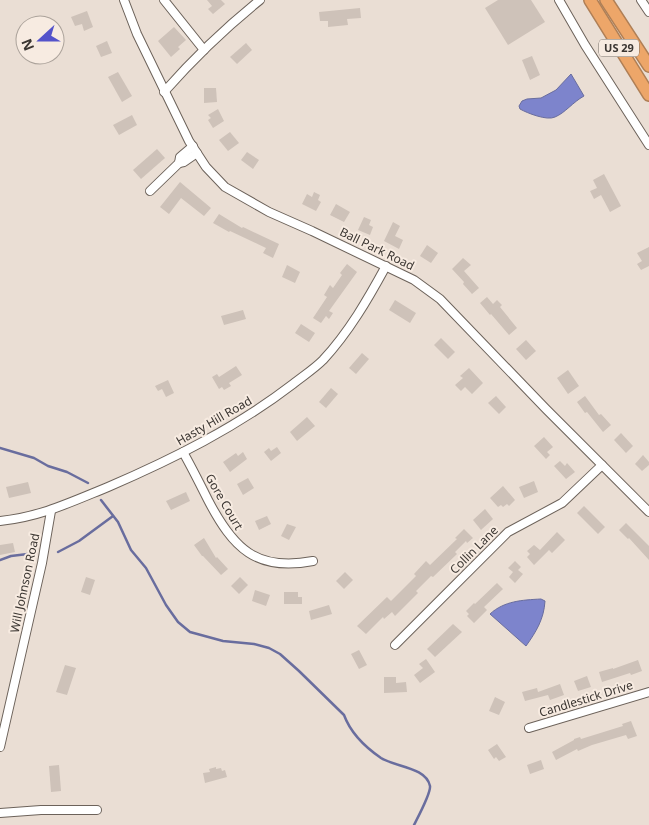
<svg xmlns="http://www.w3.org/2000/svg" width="649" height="825" viewBox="0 0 649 825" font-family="'Noto Sans',sans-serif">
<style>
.water{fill:#7d84cc;stroke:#696d9e}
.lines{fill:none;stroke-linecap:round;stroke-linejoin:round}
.stream{stroke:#696d9e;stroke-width:2.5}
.building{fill:#cec2b9}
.minor-casing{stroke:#6c625a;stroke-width:10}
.highway-casing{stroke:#af7f56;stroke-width:14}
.minor{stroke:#fff;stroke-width:8}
.highway{stroke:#eda669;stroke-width:11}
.labels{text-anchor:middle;stroke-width:4;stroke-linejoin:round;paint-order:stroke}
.shield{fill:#f7ebe1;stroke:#736c66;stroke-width:1}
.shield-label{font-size:11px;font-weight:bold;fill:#3b3632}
.street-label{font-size:12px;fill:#3b3632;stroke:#f7ebe1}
</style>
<rect width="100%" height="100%" fill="#eaded4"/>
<g class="water">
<path d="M571,74L584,96C573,102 565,113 555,117C547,121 527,113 520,109L519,106L522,101L527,99L541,98L556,90Z"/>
<path d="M541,599L545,601C544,619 536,632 526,646L490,614C504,601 522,600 541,599Z"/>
</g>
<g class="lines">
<g class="stream">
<polyline points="0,448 34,458 48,466 67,472 88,483"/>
<path d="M101,500L118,522L131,550L146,568L166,605L178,622L190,632L223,641L254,644L269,648L280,654L299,671L344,715C351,734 365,747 381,758C395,767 426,767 430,786C431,793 418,817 414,825"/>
<polyline points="58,552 79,541 113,516"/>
<polyline points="0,560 11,556 36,553"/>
</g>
</g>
<g class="building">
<polygon points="207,0 221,0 225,4 213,14 208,9 212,6"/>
<polygon points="498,0 531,0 545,22 508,45 485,8"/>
<polygon points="360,8 361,18 347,19 348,25 328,27 328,21 320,21 319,12"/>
<polygon points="87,11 93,27 84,31 82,24 75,26 71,17"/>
<polygon points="174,27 186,40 178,47 180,49 171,57 158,41"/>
<polygon points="107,41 112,53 101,57 96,46"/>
<polygon points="246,43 252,50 237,64 230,57"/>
<polygon points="532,56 540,75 530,80 522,60"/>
<polygon points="118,72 132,96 122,102 108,77"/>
<polygon points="204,88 216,88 217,102 204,103"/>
<polygon points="218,109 224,121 213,128 208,120 211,118 208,115"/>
<polygon points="132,115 137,125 119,135 113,125"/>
<polygon points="230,132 239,143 228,151 219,140"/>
<polygon points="157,149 165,158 141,179 133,170"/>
<polygon points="247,152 259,160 253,169 241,160"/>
<polygon points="604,174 621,206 610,212 601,195 594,199 590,191 597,188 593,180"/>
<polygon points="180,182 211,208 204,216 181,198 169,214 160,207"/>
<polygon points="314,192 320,195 318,200 321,202 316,211 302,204 307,194 312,197"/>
<polygon points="336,204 350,212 344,222 330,215"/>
<polygon points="219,214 242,228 243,227 279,244 273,258 263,253 266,248 230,231 229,232 213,223"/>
<polygon points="364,217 371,220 369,225 373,227 370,235 358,230"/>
<polygon points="393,222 400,226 395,236 403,240 399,249 384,241"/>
<polygon points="427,245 438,253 431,263 420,256"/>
<polygon points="649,247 649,266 641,270 637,264 642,261 637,253"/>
<polygon points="463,258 471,265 464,271 479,288 472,294 463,284 464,282 452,269"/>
<polygon points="347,264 357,272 329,311 333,313 329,319 326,316 321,323 313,318 327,297 324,295 330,285 333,288 342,275 340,273"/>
<polygon points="287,265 300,272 295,283 282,277"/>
<polygon points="487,297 493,304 497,300 502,305 500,307 517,328 509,335 491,314 490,315 480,303"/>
<polygon points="395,300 416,313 410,323 389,310"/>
<polygon points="243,310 246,319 224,325 221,316"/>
<polygon points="301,324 315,333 309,342 295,333"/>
<polygon points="441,338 455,352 448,359 434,345"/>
<polygon points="526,340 536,351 526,360 516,349"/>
<polygon points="362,353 369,359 356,374 349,368"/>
<polygon points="236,366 242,375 229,383 231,386 224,390 222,387 219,389 212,377 217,374 219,377"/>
<polygon points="469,368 483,383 472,394 465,387 461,391 455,385 463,378 460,376"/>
<polygon points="568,370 579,386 568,394 557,378"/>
<polygon points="168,380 174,393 166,397 162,389 158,391 155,386"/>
<polygon points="331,388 338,394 326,408 319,402"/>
<polygon points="496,396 506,407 499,414 488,403"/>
<polygon points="585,396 599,415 601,414 611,425 603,432 587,412 585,413 577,402"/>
<polygon points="307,417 315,426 297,441 290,432"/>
<polygon points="621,433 633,446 626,453 614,440"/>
<polygon points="544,437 553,447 547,452 550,455 546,459 534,446"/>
<polygon points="277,447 281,453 271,461 264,452 269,448 271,451"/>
<polygon points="243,452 247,459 230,472 223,462 236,453 238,456"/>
<polygon points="643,455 649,462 649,465 642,471 635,464"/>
<polygon points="560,461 565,466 567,463 575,472 566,479 554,466"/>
<polygon points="248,478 254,488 243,495 237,484"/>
<polygon points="534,481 538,492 524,498 519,487"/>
<polygon points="28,482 31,493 9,498 6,487"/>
<polygon points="503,486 515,500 509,506 507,504 503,507 501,505 498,507 490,498"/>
<polygon points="186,492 190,501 171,510 166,501"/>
<polygon points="584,506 605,527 598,534 577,513"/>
<polygon points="485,509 493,519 481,530 473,520"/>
<polygon points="267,516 271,524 259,530 255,521"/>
<polygon points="626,523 649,546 649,560 629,538 628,539 619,530"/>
<polygon points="287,524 296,527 289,540 281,536"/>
<polygon points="464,529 473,538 467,543 466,541 455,552 457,554 433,577 431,576 416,591 418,593 395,616 392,612 384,619 383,617 366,634 357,626 387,597 391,601 416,576 414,574 426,561 430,565 457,539 455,538"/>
<polygon points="557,532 565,540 552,553 549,550 534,565 527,557 530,554 527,551 534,545 540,550"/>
<polygon points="204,538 216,558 217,557 228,569 221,575 203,556 202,556 194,545"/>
<polygon points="13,543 15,552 0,555 0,545"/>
<polygon points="515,561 521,567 518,570 523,574 515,583 509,577 513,572 508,568"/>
<polygon points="345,572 353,580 344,589 336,581"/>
<polygon points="86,577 95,580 90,595 81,592"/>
<polygon points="240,577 248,585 239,594 231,586"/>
<polygon points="497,583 503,589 484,607 487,610 474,623 467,616 469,614 466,611 474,603 475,604"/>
<polygon points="255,590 270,595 266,606 252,601"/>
<polygon points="284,592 298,592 298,597 302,597 302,604 284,604"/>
<polygon points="329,605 332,614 311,620 309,611"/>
<polygon points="453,624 462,632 435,657 427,649"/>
<polygon points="359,650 367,665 359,669 351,654"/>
<polygon points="426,659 435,672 420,683 414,675 423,668 419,664"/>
<polygon points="638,660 642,671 631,675 630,673 602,682 599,672 613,668 613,669"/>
<polygon points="65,665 76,668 67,695 56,692"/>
<polygon points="587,676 591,687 578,691 574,681"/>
<polygon points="384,677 396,677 396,683 406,682 407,692 384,693"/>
<polygon points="560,684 564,695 550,700 548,695 525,701 522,692 537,688 538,692"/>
<polygon points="495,697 505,702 499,715 489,711"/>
<polygon points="631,721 637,736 628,739 626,735 592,745 578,751 577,749 556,760 552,752 574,740 574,739 580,737 581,739 623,726 622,724"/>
<polygon points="497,744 506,757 499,761 496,757 494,759 488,750"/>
<polygon points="541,760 544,769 530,774 527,765"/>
<polygon points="59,765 61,791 51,792 49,766"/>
<polygon points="216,767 216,769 221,768 222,771 225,770 227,777 205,783 203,773 210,772 209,769"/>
</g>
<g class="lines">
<g class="minor-casing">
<g id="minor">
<polyline points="124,0 137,34 189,141 206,167 225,187 269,212 312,231 414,280 440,299 546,409 649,512"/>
<polyline points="164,0 204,50"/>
<polyline points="559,0 585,45 649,145"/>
<polyline points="641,0 649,12"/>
<path d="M164,92C194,58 225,28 260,0"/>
<polyline points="179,163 184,162 197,153"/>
<polyline points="150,191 179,163 180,157 193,146"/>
<path d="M183,452C192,468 200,484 208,500C233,548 256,572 313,561"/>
<path d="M0,521C40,517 71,502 108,487C173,459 237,427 293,384C303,376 314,369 323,360C349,332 368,299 386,266"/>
<polyline points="395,645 508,532 562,503 602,465"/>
<polyline points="529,728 649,692"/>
<polyline points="0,747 42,563 51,511"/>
<polyline points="0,813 41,810 97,810"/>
</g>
</g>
<g class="highway-casing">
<g id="highway">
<polyline points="590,0 649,95"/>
<polyline points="606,0 649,66"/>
</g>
</g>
<use href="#minor" class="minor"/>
<use href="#highway" class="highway"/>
</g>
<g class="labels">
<rect class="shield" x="599" y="39.5" width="40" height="17" rx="4"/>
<g class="shield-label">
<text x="619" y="52">US 29</text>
</g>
<g class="street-label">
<text transform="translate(377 249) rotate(26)" y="4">Ball Park Road</text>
<text transform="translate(214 421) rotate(-30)" y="4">Hasty Hill Road</text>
<text transform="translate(224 502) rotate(60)" y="4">Gore Court</text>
<text transform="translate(474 550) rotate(-45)" y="4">Collin Lane</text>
<text transform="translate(25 583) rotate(-78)" y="4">Will Johnson Road</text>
<text transform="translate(586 699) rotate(-17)" y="4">Candlestick Drive</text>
</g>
</g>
<g transform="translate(40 40) rotate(249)"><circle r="24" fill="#f7ebe1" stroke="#aca39b"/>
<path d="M0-4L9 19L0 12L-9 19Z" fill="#5453ca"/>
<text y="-8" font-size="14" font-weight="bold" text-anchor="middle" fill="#3b3632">N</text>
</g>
</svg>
